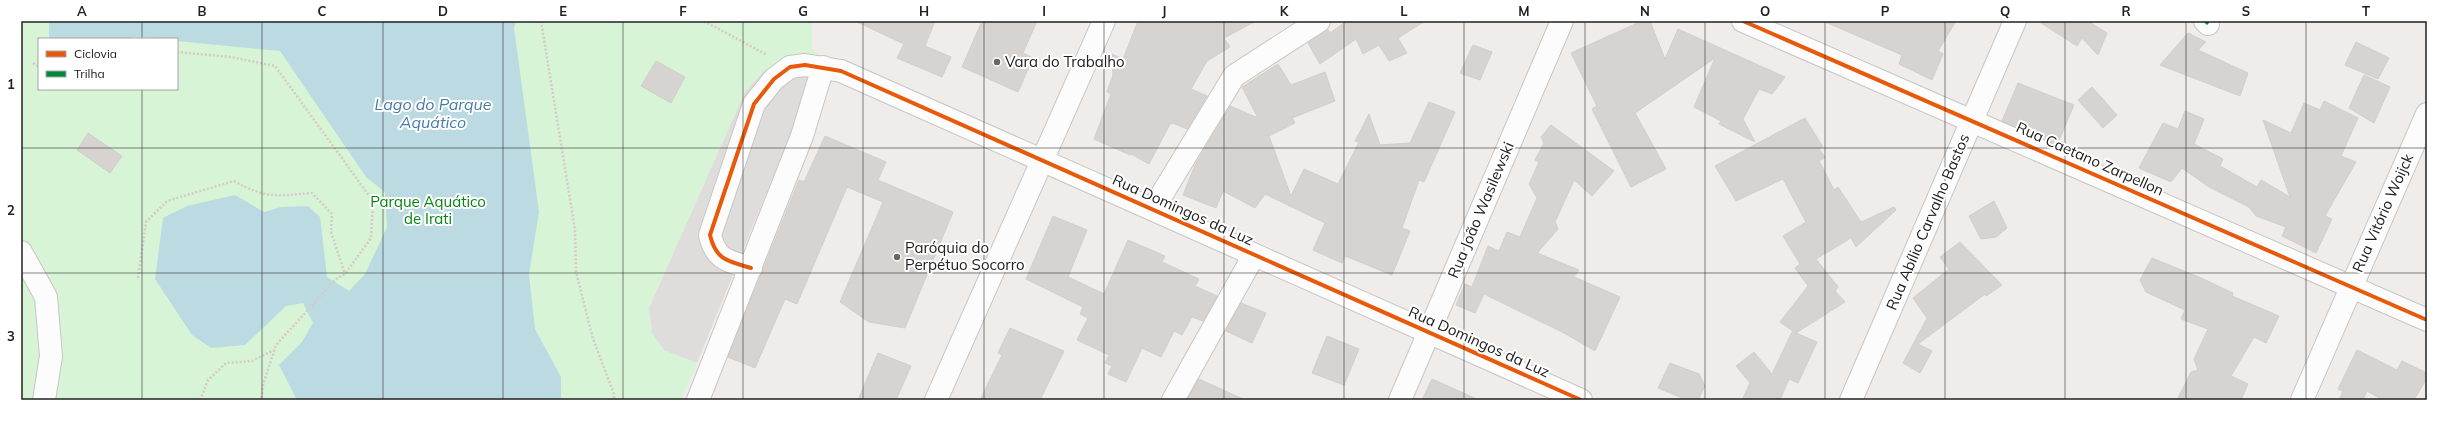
<svg xmlns="http://www.w3.org/2000/svg" width="2448" height="421" viewBox="0 0 2448 421" font-family="Mulish,sans-serif">
<style>
.park{fill:#d7f4d6;fill-rule:evenodd}
.parking{fill:#dfdddc}
.water{fill:#bcdae2}
.building{fill:#d6d3d0;stroke:#d2ceca}
.lines{fill:none;stroke-linecap:round;stroke-linejoin:round}
.minor-casing{stroke:#c7c6c5;stroke-width:24}
.path{stroke:#d8c9c7;stroke-width:2.5;stroke-dasharray:2 2;stroke-linecap:butt}
.minor{stroke:#fdfcfc;stroke-width:22}
.quiet{stroke:#00873e;stroke-width:3;stroke-dasharray:6 3;stroke-linecap:butt}
.cycleway-casing{stroke:#fff;stroke-width:6}
.cycleway{stroke:#e8590c;stroke-width:4}
.grid{fill:none;stroke:#202020;stroke-width:1;stroke-opacity:0.55}
.poi-dot{fill:#686766;stroke:#fff;stroke-width:1.5}
.labels{text-anchor:middle;stroke-width:4;stroke-linejoin:round;paint-order:stroke}
.poi-label{font-size:15px;fill:#202020;stroke:#fff;text-anchor:start}
.street-label{font-size:15px;fill:#202020;stroke:#fff}
.park-label{font-size:15px;fill:#098312;stroke:#fff}
.water-label{font-size:16px;font-style:italic;fill:#477aab;stroke:#fff}
.neatline{fill:none;stroke:#202020;stroke-width:1.5}
.grid-label{font-size:13px;text-anchor:middle;font-weight:bold;fill:#202020}
</style>
<rect width="100%" height="100%" fill="#efece9"/>
<path class="park" d="M21,21H812V49L835,71L765,70L745,92L649,308L664,349L697,363L681,400H21ZM39,39H177V89H39Z"/>
<polygon class="parking" points="805,65 817,69 697,363 664,350 652,333 649,308 745,92 765,70"/>
<polygon class="water" points="49,21 516,21 514,28 539,212 529,274 535,329 561,377 561,400 297,400 279,365 302,342 313,323 303,303 286,306 245,345 211,348 192,335 155,279 163,218 187,206 235,195 264,212 281,207 308,206 320,217 327,277 349,291 365,274 387,227 385,192 366,177 280,51 177,41 177,39 133,37 128,39 49,39"/>
<g class="building">
<polygon points="855,21 935,21 925,46 951,57 942,77 897,58 904,44"/>
<polygon points="982,21 1037,21 1023,53 1033,58 1018,92 962,67"/>
<polygon points="1138,21 1256,21 1224,38 1230,47 1207,61 1191,89 1207,96 1187,129 1173,123 1170,124 1149,164 1131,154 1130,155 1094,139 1111,94 1107,92 1113,75 1112,54 1123,59"/>
<polygon points="1347,21 1425,21 1398,38 1407,53 1389,61 1379,45 1363,54 1356,39 1320,64 1308,43 1328,30 1330,33"/>
<polygon points="1642,21 1650,21 1665,59 1678,29 1785,77 1772,94 1759,89 1743,119 1755,142 1719,124 1721,121 1694,107 1715,58 1635,113 1666,169 1631,187 1592,109 1597,106 1571,53"/>
<polygon points="1823,21 1956,21 1938,51 1943,54 1932,80 1899,64 1902,55"/>
<polygon points="2038,21 2092,21 2091,23 2107,33 2098,55 2082,38 2077,46"/>
<polygon points="2188,33 2206,42 2198,50 2248,73 2240,96 2160,65"/>
<polygon points="2356,42 2389,58 2378,79 2345,65"/>
<polygon points="1473,45 1492,52 1480,80 1460,73"/>
<polygon points="656,61 685,77 671,103 641,86"/>
<polygon points="1278,64 1291,85 1325,72 1335,101 1292,118 1295,123 1269,136 1291,196 1304,169 1338,184 1359,142 1355,141 1369,114 1380,145 1410,143 1429,102 1455,112 1424,182 1419,180 1402,228 1410,231 1392,275 1345,256 1342,263 1313,250 1325,223 1265,194 1255,208 1223,191 1216,208 1183,195 1195,165 1230,106 1258,118 1242,87"/>
<polygon points="2364,75 2390,87 2374,123 2349,108"/>
<polygon points="2018,83 2074,105 2057,145 2002,121"/>
<polygon points="2092,87 2117,115 2103,128 2078,100"/>
<polygon points="2324,101 2358,118 2341,156 2356,162 2325,216 2332,219 2316,253 2282,236 2286,227 2256,216 2249,207 2209,187 2182,168 2171,182 2139,168 2163,123 2178,129 2185,111 2204,119 2194,144 2223,159 2220,166 2257,187 2261,180 2290,197 2263,120 2291,133 2304,103 2320,110"/>
<polygon points="1805,118 1823,147 1819,149 1825,157 1819,161 1834,190 1838,187 1861,222 1894,207 1896,210 1856,247 1851,238 1816,259 1838,287 1835,291 1845,302 1796,333 1817,342 1798,383 1789,379 1780,400 1742,400 1750,383 1736,366 1754,352 1772,374 1792,332 1796,333 1780,322 1808,286 1795,268 1800,264 1783,236 1806,222 1783,179 1736,201 1715,166"/>
<polygon points="1551,125 1614,171 1592,196 1574,180 1555,222 1558,229 1537,253 1579,270 1574,277 1620,297 1595,351 1564,333 1484,294 1475,313 1456,305 1465,284 1472,287 1488,246 1499,251 1507,232 1520,237 1537,198 1529,184 1539,162 1535,160 1544,143 1541,137"/>
<polygon points="88,133 122,156 110,173 77,150"/>
<polygon points="825,136 886,162 878,180 953,212 905,328 869,322 840,302 883,202 847,187 797,304 785,299 755,368 728,357 799,180 804,182"/>
<polygon points="1994,201 2007,228 1996,237 1981,239 1969,216"/>
<polygon points="1053,216 1087,230 1068,277 1104,294 1128,240 1165,256 1162,262 1199,279 1195,286 1217,296 1203,321 1192,317 1182,335 1174,331 1161,357 1142,348 1126,382 1108,374 1112,366 1105,363 1109,355 1077,340 1088,318 1080,314 1083,307 1026,279"/>
<polygon points="1960,242 2002,285 1986,296 1985,294 1918,344 1932,351 1920,373 1903,363 1927,318 1913,298 1949,269 1940,257"/>
<polygon points="2152,258 2201,278 2233,293 2232,296 2279,316 2266,343 2254,337 2231,376 2248,384 2241,400 2177,400 2191,372 2198,370 2194,359 2208,329 2181,319 2185,310 2146,292 2140,280"/>
<polygon points="1241,303 1266,313 1252,343 1226,331"/>
<polygon points="1010,328 1064,351 1040,400 980,400 1002,355 998,353"/>
<polygon points="1327,336 1359,349 1344,385 1312,373"/>
<polygon points="2357,350 2397,370 2402,361 2427,373 2427,378 2414,400 2383,400 2367,391 2363,400 2339,400 2343,391 2338,389"/>
<polygon points="878,353 911,366 896,400 858,400"/>
<polygon points="1670,363 1699,374 1705,386 1698,400 1687,400 1658,388"/>
<polygon points="1199,379 1245,400 1187,400"/>
<polygon points="1432,379 1479,400 1422,400"/>
</g>
<g class="lines">
<g class="minor-casing">
<g id="minor">
<polyline points="1743,21 2427,320"/>
<polyline points="2205,21 2208,24"/>
<polyline points="1153,209 1234,76 1319,21"/>
<polyline points="21,252 46,297 51,356 44,400"/>
<path d="M751,268C729,261 716,261 710,235L754,104L774,79L790,67L805,65L841,71L1581,400"/>
<polyline points="698,400 802,136 823,67"/>
<polyline points="936,400 1104,21"/>
<polyline points="1173,400 1254,255"/>
<polyline points="1400,400 1562,21"/>
<polyline points="1851,400 2015,21"/>
<polyline points="2302,400 2427,114"/>
</g>
</g>
<g class="path">
<polyline points="541,21 575,230 576,272 593,339 614,394 614,400"/>
<polyline points="704,21 767,55"/>
<polyline points="177,52 231,57 275,66 373,201 371,238 345,274 336,279 276,345 263,385 261,400"/>
<polyline points="33,63 39,67"/>
<path d="M138,278L146,222L167,201L234,181C266,199 277,196 312,193L332,214L331,232L345,274"/>
<polyline points="200,400 208,380 226,363 252,361 274,350"/>
</g>
<use href="#minor" class="minor"/>
<polyline class="quiet" points="2205,21 2208,24"/>
<g class="cycleway-casing">
<g id="cycleway">
<polyline points="1743,21 2427,320"/>
<path d="M751,268C729,261 716,261 710,235L754,104L774,79L790,67L805,65L841,71L1581,400"/>
</g>
</g>
<use href="#cycleway" class="cycleway"/>
</g>
<path class="grid" d="M142,21V39M262,21V400M383,21V400M503,21V400M623,21V400M743,21V400M863,21V400M984,21V400M1104,21V400M1224,21V400M1344,21V400M1464,21V400M1585,21V400M1705,21V400M1825,21V400M1945,21V400M2065,21V400M2186,21V400M2306,21V400M142,89V400M21,148H2427M21,273H2427"/>
<g class="poi-dot">
<circle cx="997" cy="62" r="4"/>
<circle cx="897" cy="257" r="4"/>
</g>
<g class="labels">
<g class="poi-label">
<text x="1005" y="67">Vara do Trabalho</text>
<text x="905" y="253">Paróquia do<tspan x="905" dy="17">Perpétuo Socorro</tspan></text>
</g>
<g class="street-label">
<text transform="translate(2090 159) rotate(24)" y="5">Rua Caetano Zarpellon</text>
<text transform="translate(1183 210) rotate(24)" y="5">Rua Domingos da Luz</text>
<text transform="translate(1481 210) rotate(-67)" y="5">Rua João Wasilewski</text>
<text transform="translate(2383 213) rotate(-66)" y="5">Rua Vitório Woijck</text>
<text transform="translate(1928 222) rotate(-67)" y="5">Rua Abílio Carvalho Bastos</text>
<text transform="translate(1479 342) rotate(24)" y="5">Rua Domingos da Luz</text>
</g>
<g class="park-label">
<text x="428" y="207">Parque Aquático<tspan x="428" dy="17">de Irati</tspan></text>
</g>
<g class="water-label">
<text x="433" y="110">Lago do Parque<tspan x="433" dy="18">Aquático</tspan></text>
</g>
</g>
<rect width="2448" height="421" fill="none" stroke="#ffffff" stroke-width="44"/>
<rect x="38" y="38" width="140" height="52" fill="#ffffff" stroke="#a6a6a6"/>
<rect x="46" y="51" width="20" height="6" fill="#e8590c" stroke="#a6a6a6"/>
<text x="74" y="58" font-size="12" fill="#202020">Ciclovia</text>
<rect x="46" y="71" width="20" height="6" fill="#00873e" stroke="#a6a6a6"/>
<text x="74" y="78" font-size="12" fill="#202020">Trilha</text>
<rect x="22" y="22" width="2404" height="377" class="neatline"/>
<g class="grid-label">
<text x="82" y="16">A</text>
<text x="202" y="16">B</text>
<text x="322" y="16">C</text>
<text x="443" y="16">D</text>
<text x="563" y="16">E</text>
<text x="683" y="16">F</text>
<text x="803" y="16">G</text>
<text x="924" y="16">H</text>
<text x="1044" y="16">I</text>
<text x="1164" y="16">J</text>
<text x="1284" y="16">K</text>
<text x="1404" y="16">L</text>
<text x="1524" y="16">M</text>
<text x="1645" y="16">N</text>
<text x="1765" y="16">O</text>
<text x="1885" y="16">P</text>
<text x="2005" y="16">Q</text>
<text x="2126" y="16">R</text>
<text x="2246" y="16">S</text>
<text x="2366" y="16">T</text>
<text x="11" y="89">1</text>
<text x="11" y="215">2</text>
<text x="11" y="341">3</text>
</g>
</svg>
